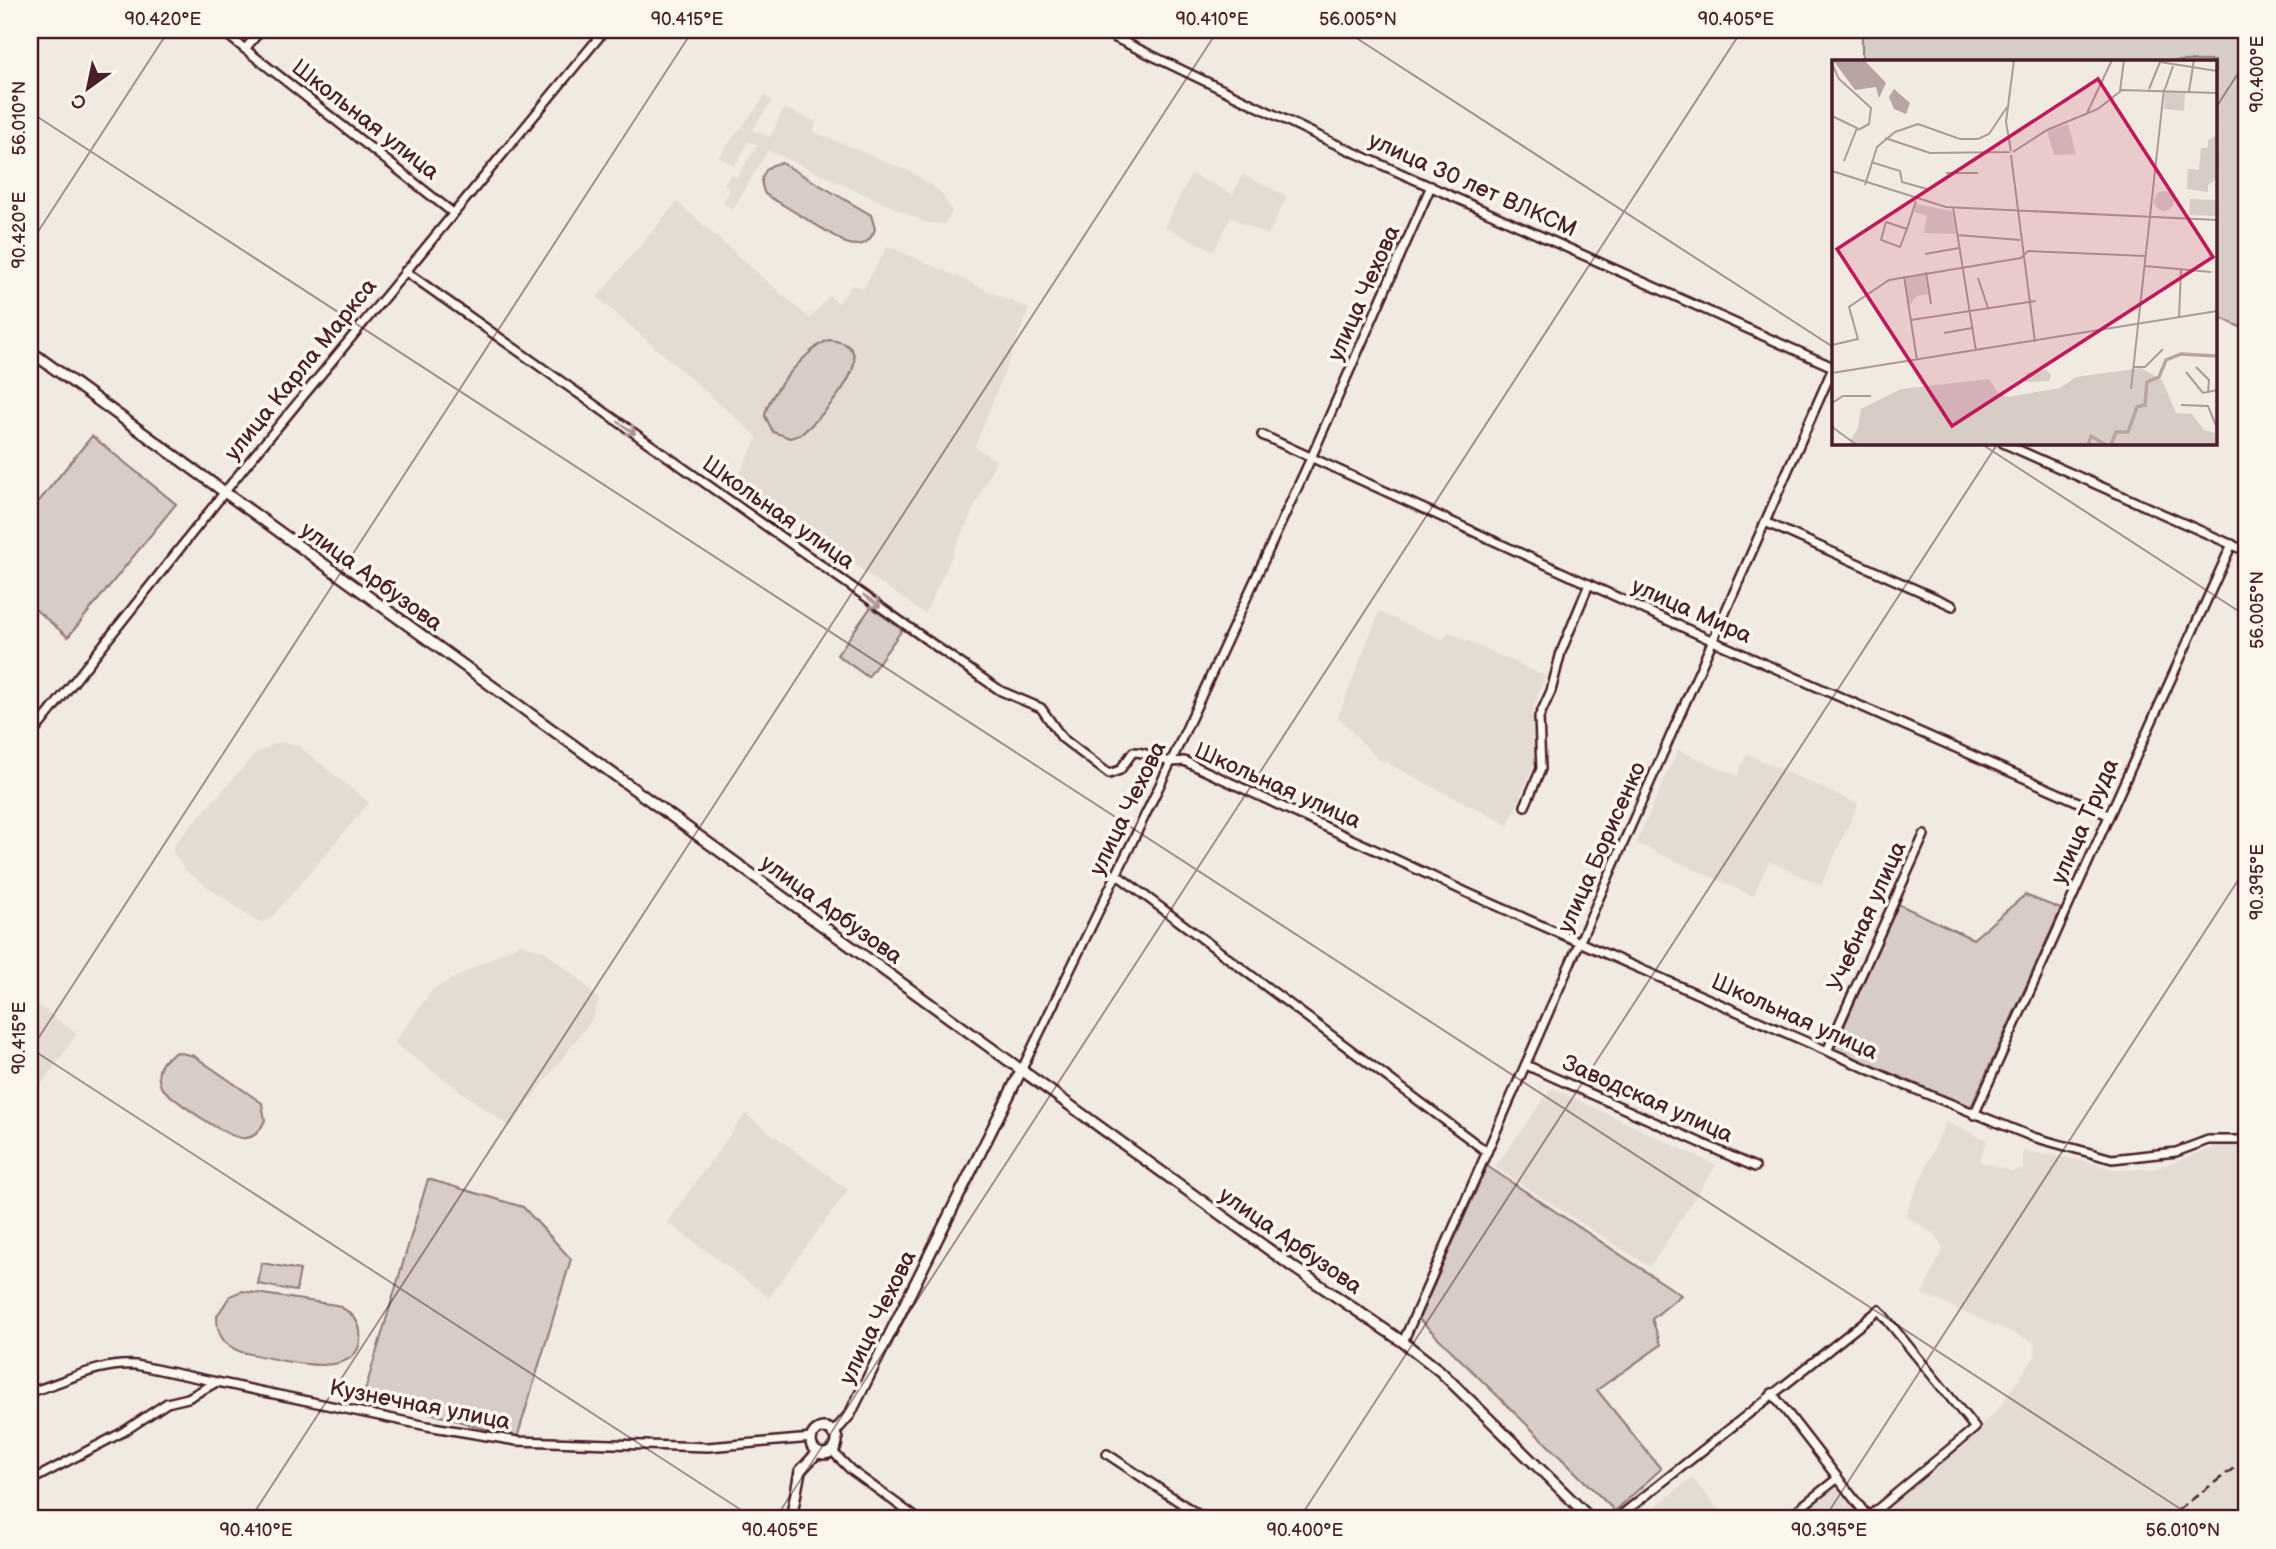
<svg xmlns="http://www.w3.org/2000/svg" width="2276" height="1549" viewBox="0 0 2276 1549" font-family="'Balsamiq Sans',sans-serif">
<style>
.built{fill:#e4dbd2}
.green{fill:#d8ccc6;stroke:#917678;stroke-width:2}
.lines{fill:none;stroke-linecap:round;stroke-linejoin:round}
.minor-casing{stroke:#4a1f2b;stroke-width:12}
.tertiary-casing{stroke:#4a1f2b;stroke-width:14}
.minor{stroke:#fbf7ec;stroke-width:7}
.tertiary{stroke:#fbf7ec;stroke-width:9}
.rail{stroke:#4a1f2b;stroke-width:2.5;stroke-dasharray:10 5;stroke-linecap:butt}
.oneway{stroke:#ab9695}
.ticks{fill:none;stroke:#4a1f2b;stroke-width:2;stroke-opacity:0.45}
.labels{text-anchor:middle;stroke-width:7;stroke-linejoin:round;paint-order:stroke}
.street-label{font-size:23px;fill:#4a1f2b;stroke:#fbf7ec}
.inset-river{fill:none;stroke:#b8a4a2;stroke-width:3.5}
.inset-road{fill:none;stroke:#ae9998;stroke-width:2}
.view{fill:#c2185b;fill-opacity:0.15;stroke:#c2185b;stroke-width:3.5}
.inset-edge{fill:none;stroke:#4a1f2b;stroke-width:3.5}
.neatline{fill:none;stroke:#4a1f2b;stroke-width:2.5}
.ticks-label{font-size:18px;text-anchor:middle;fill:#4a1f2b}
</style>
<rect width="100%" height="100%" fill="#f0eae0"/>
<filter id="ink" filterUnits="userSpaceOnUse"><feTurbulence type="fractalNoise" baseFrequency=".0143" numOctaves="2"/><feDisplacementMap in="SourceGraphic" scale="14" xChannelSelector="R" yChannelSelector="G"/><feConvolveMatrix kernelMatrix="1 2 1 2 8 2 1 2 1" color-interpolation-filters="sRGB"/></filter>
<g filter="url(#ink)">
<g class="built">
<polygon points="765,96 772,101 752,130 770,137 784,108 816,122 814,132 911,172 940,191 952,211 945,224 927,223 768,150 733,209 723,203 730,190 724,184 731,175 737,177 758,145 749,141 734,166 719,157"/>
<polygon points="1191,174 1233,194 1243,175 1287,196 1268,235 1231,217 1214,251 1165,227"/>
<polygon points="677,202 810,319 829,296 838,303 852,285 863,289 888,246 1029,309 975,447 996,460 925,614 819,540 738,476 758,437 597,297"/>
<polygon points="1379,612 1443,640 1448,632 1545,676 1533,707 1535,763 1508,825 1377,758 1338,717"/>
<polygon points="278,742 299,746 369,803 270,919 262,922 254,920 185,870 173,852 174,845 255,754"/>
<polygon points="1678,750 1737,776 1747,754 1858,804 1821,885 1769,861 1753,896 1636,843"/>
<polygon points="519,944 544,951 583,982 598,1000 593,1018 510,1127 394,1043 433,989"/>
<polygon points="30,999 77,1034 30,1100"/>
<polygon points="1552,1088 1716,1165 1650,1267 1495,1167"/>
<polygon points="745,1114 848,1190 769,1297 667,1222"/>
<polygon points="1946,1122 1987,1140 1979,1161 2012,1172 2023,1169 2023,1151 2076,1159 2118,1170 2154,1169 2222,1145 2246,1148 2246,1519 1869,1519 1995,1413 2036,1355 2034,1342 1922,1294 1943,1249 1936,1235 1905,1215"/>
<polygon points="1692,1478 1726,1519 1640,1519"/>
<polygon points="1838,1483 1866,1519 1796,1519"/>
</g>
<g class="green">
<polygon points="1862,30 2246,30 2246,330 2215,315 2215,61 1862,61"/>
<path d="M782,163L871,215L875,229C870,243 860,248 846,243L765,194C757,178 765,164 782,163Z"/>
<path d="M829,340C892,346 820,419 800,435L790,438L773,432L765,416C767,395 809,346 829,340Z"/>
<polygon points="92,436 176,504 68,637 30,605 30,512"/>
<polygon points="871,607 902,630 868,677 837,655"/>
<polygon points="2025,895 2061,909 1971,1107 1834,1049 1898,904 1973,939"/>
<path d="M177,1052L194,1056L262,1103L265,1120C261,1129 256,1137 246,1138C229,1141 174,1100 161,1087C155,1071 161,1059 177,1052Z"/>
<polygon points="1487,1166 1681,1295 1652,1319 1661,1345 1597,1390 1661,1469 1615,1511 1419,1319"/>
<polygon points="428,1179 523,1207 571,1259 517,1438 364,1394"/>
<polygon points="262,1263 300,1270 296,1291 258,1284"/>
<path d="M242,1291L336,1305C348,1310 358,1317 360,1331C367,1388 270,1357 241,1352C223,1345 217,1335 217,1316L230,1296Z"/>
</g>
<g class="lines">
<g class="minor-casing">
<g id="minor">
<polyline points="221,30 453,213"/>
<polyline points="1099,30 1331,142 1833,367"/>
<polyline points="245,49 261,30"/>
<path d="M405,271L944,652L1001,691L1041,708L1062,738L1109,774L1120,770L1133,752C1154,752 1160,765 1184,761L1470,894L1902,1084L2033,1137L2112,1159L2176,1152L2208,1140H2246"/>
<polyline points="1262,435 1713,641 2108,815"/>
<polyline points="2003,443 2246,551"/>
<polyline points="1765,522 1953,606"/>
<polyline points="30,737 243,469 605,30"/>
<polyline points="1525,806 1541,769 1539,717 1551,691 1561,652 1589,584"/>
<polyline points="1116,874 1487,1152"/>
<polyline points="1827,1051 1924,835"/>
<polyline points="1526,1065 1755,1167"/>
<polyline points="1021,1071 1170,764 1311,458 1431,186"/>
<polyline points="1974,1115 2232,544"/>
<polyline points="1403,1342 1833,368"/>
<path d="M30,1392C66,1382 98,1362 136,1365L427,1426L517,1441L708,1447L812,1438"/>
<polyline points="832,1451 851,1470 918,1519"/>
<polyline points="1107,1454 1205,1519"/>
<polyline points="30,1481 123,1432 167,1403 188,1398 215,1383"/>
<polyline points="1616,1519 1879,1310 1975,1428 1868,1517 1772,1393"/>
<polyline points="1786,1519 1838,1478"/>
</g>
</g>
<g class="tertiary-casing">
<g id="tertiary">
<polyline points="30,351 1293,1267 1403,1342 1440,1371 1591,1519"/>
<circle cx="824" cy="1441" r="13"/>
<polyline points="833,1434 850,1414 1021,1071"/>
<polyline points="791,1519 800,1471 817,1453"/>
</g>
</g>
<use href="#minor" class="minor"/>
<use href="#tertiary" class="tertiary"/>
<polyline class="rail" points="2166,1519 2246,1459"/>
</g>
<defs><path id="oneway-shaft" d="M-6 0H5M1.5-3L5.5 0L1.5 3" fill="none" stroke-width="1.6" stroke-linecap="round" stroke-linejoin="round" transform="scale(1.75)"/></defs>
<g class="oneway">
<use href="#oneway-shaft" transform="translate(627 428) rotate(35)"/>
<use href="#oneway-shaft" transform="translate(872 601) rotate(35)"/>
</g>
</g>
<path class="ticks" d="M1344,30L1833,347M2215,109L2246,61M30,112L2196,1519M30,244L169,30M1980,443L2246,616M30,1048L755,1519M30,1051L693,30M250,1519L1218,30M775,1519L1742,30M1299,1519L1998,443M1824,1519L2246,868"/>
<g class="labels">
<g class="street-label">
<text transform="translate(366 119) rotate(38)" y="8">Школьная улица</text>
<text transform="translate(1473 184) rotate(24)" y="8">улица 30 лет ВЛКСМ</text>
<text transform="translate(1363 293) rotate(-66)" y="8">улица Чехова</text>
<text transform="translate(300 369) rotate(-51)" y="8">улица Карла Маркса</text>
<text transform="translate(779 512) rotate(35)" y="8">Школьная улица</text>
<text transform="translate(372 576) rotate(36)" y="8">улица Арбузова</text>
<text transform="translate(1692 610) rotate(24)" y="8">улица Мира</text>
<text transform="translate(1278 785) rotate(24)" y="8">Школьная улица</text>
<text transform="translate(1127 808) rotate(-64)" y="8">улица Чехова</text>
<text transform="translate(2084 821) rotate(-66)" y="8">улица Труда</text>
<text transform="translate(1601 847) rotate(-66)" y="8">улица Борисенко</text>
<text transform="translate(832 909) rotate(36)" y="8">улица Арбузова</text>
<text transform="translate(1866 916) rotate(-66)" y="8">Учебная улица</text>
<text transform="translate(1795 1016) rotate(24)" y="8">Школьная улица</text>
<text transform="translate(1648 1098) rotate(24)" y="8">Заводская улица</text>
<text transform="translate(1291 1240) rotate(35)" y="8">улица Арбузова</text>
<text transform="translate(877 1317) rotate(-64)" y="8">улица Чехова</text>
<text transform="translate(420 1404) rotate(11)" y="8">Кузнечная улица</text>
</g>
</g>
<g transform="translate(1832 60)">
<rect width="385" height="385" fill="#f0eae0"/>
<path d="M333,31L353,33L352,51L332,49ZM236,64L244,94L222,95L215,71ZM385,75V119L376,125V132L355,129L356,109L367,110L369,88L376,87V80ZM322 141a10 10 0 1 1 20 0a10 10 0 1 1-20 0ZM358,139L385,140L384,156L357,155ZM84,144L120,151L124,174L92,173L95,156L82,152ZM93,213L96,234L85,236L77,246L73,217ZM309,308L330,320L344,353L360,354L372,370L384,373L385,385H16L26,368L29,349L69,329L157,319L166,333L176,337L228,328L244,317ZM214,310L219,315L217,321L193,322L194,313Z" fill="#d8ccc6"/>
<path d="M1,0H32L54,23L47,38L44,27L23,30ZM62,29L78,43L74,54L62,49L57,37Z" fill="#b8a4a2"/>
<path class="inset-river" d="M256,385L259,376L274,385M279,385L284,372H296L305,347L313,345L315,322L327,317L334,300L349,294L385,296"/>
<path class="inset-road" d="M328,2L385,11M0,4L7,19L39,48L37,64L26,70M317,29L328,2M333,29L341,6M288,31L292,0M357,31L362,0M255,53L280,0M0,56L25,68L12,101M53,78L98,93L178,92M179,91L174,62L182,0M181,92L215,70L266,49L290,30L385,33M179,95L203,282M39,102L68,111L70,122L95,129M0,111L114,147L385,160M114,113H146M33,125L45,87L63,72L86,64L128,79H146L157,74L175,47M121,147L144,291M75,169L54,162L49,180L68,187L75,169L84,141M125,175L188,180M93,194L127,188M313,206L379,212M94,212L99,244M72,216L85,300M146,218L156,248M347,258L349,209M79,260L204,241M112,273L140,268M0,285L26,279L17,247L57,220L189,198L196,191L314,196M302,307H313L331,289M364,307L377,320L376,333M354,312L371,333L385,330M0,313L385,251M299,329L332,29M0,343L11,336H39M349,345L376,346L385,368M0,367L25,385"/>
<path class="view" d="M266,19L381,197L120,366L5,189Z"/>
<rect width="385" height="385" class="inset-edge"/>
</g>
<rect width="2276" height="1549" fill="none" stroke="#fbf7ec" stroke-width="77"/>
<g transform="translate(88 88) rotate(213)" stroke="#fbf7ec" stroke-width="5" paint-order="stroke">
<path d="M0-5L12 26L0 18L-12 26Z" fill="#4a1f2b"/>
<text y="-10" font-size="19" font-weight="bold" text-anchor="middle" fill="#4a1f2b">С</text>
</g>
<rect x="38" y="38" width="2200" height="1472" class="neatline"/>
<g class="ticks-label">
<text x="163" y="25">90.420°E</text>
<text x="687" y="25">90.415°E</text>
<text x="1212" y="25">90.410°E</text>
<text x="1358" y="25">56.005°N</text>
<text x="1736" y="25">90.405°E</text>
<text transform="translate(2257 74) rotate(-90)" y="6">90.400°E</text>
<text transform="translate(19 118) rotate(-90)" y="6">56.010°N</text>
<text transform="translate(19 230) rotate(-90)" y="6">90.420°E</text>
<text transform="translate(2257 610) rotate(-90)" y="6">56.005°N</text>
<text transform="translate(2257 882) rotate(-90)" y="6">90.395°E</text>
<text transform="translate(19 1038) rotate(-90)" y="6">90.415°E</text>
<text x="256" y="1536">90.410°E</text>
<text x="780" y="1536">90.405°E</text>
<text x="1305" y="1536">90.400°E</text>
<text x="1829" y="1536">90.395°E</text>
<text x="2183" y="1536">56.010°N</text>
</g>
</svg>
